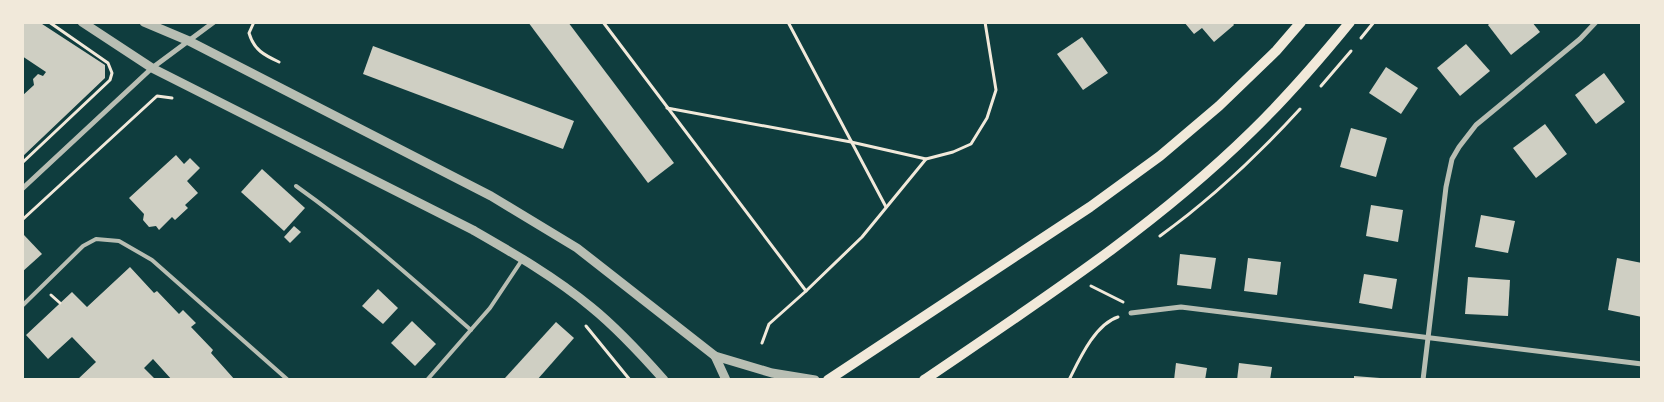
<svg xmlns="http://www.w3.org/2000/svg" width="1664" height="402" viewBox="0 0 1664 402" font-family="'Work Sans',sans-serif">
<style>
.building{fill:#cfcfc3}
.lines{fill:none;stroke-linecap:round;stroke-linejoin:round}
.path{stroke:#f1e9da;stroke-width:3}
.service{stroke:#b8beb3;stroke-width:4}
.minor{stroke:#b8beb3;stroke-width:5}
.tertiary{stroke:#b8beb3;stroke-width:9}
.secondary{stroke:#f1e9da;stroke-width:10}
</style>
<rect width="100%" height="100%" fill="#0f3d3e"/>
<g class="building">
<polygon points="22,22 39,22 105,65 105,78 22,157 22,96 34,85 33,79 38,74 43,76 46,72 22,56"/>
<polygon points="528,22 568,22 674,163 648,183"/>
<polygon points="1184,22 1232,22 1234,25 1214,42 1202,28 1194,34"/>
<polygon points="1491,22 1532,22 1540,32 1511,55 1488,25"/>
<polygon points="1082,37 1108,73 1083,90 1057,54"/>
<polygon points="1466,44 1490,71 1460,96 1437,68"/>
<polygon points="373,46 574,121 563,149 363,74"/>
<polygon points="1386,67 1418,88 1401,114 1369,93"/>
<polygon points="1604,73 1625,102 1596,124 1575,95"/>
<polygon points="1545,124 1567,154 1536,178 1513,148"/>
<polygon points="1351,128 1387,138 1376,177 1340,167"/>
<polygon points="176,155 184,164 190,158 200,168 187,181 198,193 185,205 188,208 175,220 172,217 159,230 156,226 149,227 143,220 144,214 129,198"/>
<polygon points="262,169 305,208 284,231 241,192"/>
<polygon points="1371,205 1403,210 1398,242 1366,236"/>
<polygon points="1481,215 1515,221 1508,253 1475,247"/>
<polygon points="294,226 301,232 290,243 284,237"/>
<polygon points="24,235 42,254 22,272 22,237"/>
<polygon points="1180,254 1216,258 1211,289 1177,285"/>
<polygon points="1248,258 1281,262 1277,295 1244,291"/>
<polygon points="1617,258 1642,263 1642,317 1608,310"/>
<polygon points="130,267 154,293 157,291 179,314 183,310 196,323 191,327 213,350 211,353 235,380 172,380 153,359 144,368 154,378 152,380 77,380 96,362 72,337 48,359 26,335 72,292 87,307"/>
<polygon points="1364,274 1397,279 1392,309 1359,303"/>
<polygon points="1468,277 1510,280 1508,316 1465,314"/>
<polygon points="378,289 398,308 383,324 362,306"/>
<polygon points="412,321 436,344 415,366 391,343"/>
<polygon points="556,322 574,338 537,380 507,380 505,378"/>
<polygon points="1176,363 1207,368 1205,380 1174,380"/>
<polygon points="1239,363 1272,367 1270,380 1237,380"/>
<polygon points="1354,376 1380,378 1380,380 1354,380"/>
</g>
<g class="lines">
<g class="path">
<path d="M254,22L249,33C254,50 264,55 279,62"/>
<polyline points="603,22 806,291 769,324 762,343"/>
<polyline points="788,22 886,207"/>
<polyline points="1361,38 1374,22"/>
<polyline points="1321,86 1351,51"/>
<polyline points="667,108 851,142 926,159"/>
<polyline points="22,163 110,80 112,73 108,63 49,22"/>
<polyline points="22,220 157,96 172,98"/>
<path d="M1160,236C1211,199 1258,155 1300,109"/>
<polyline points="1091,286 1123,302"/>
<polyline points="806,291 862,237 926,159 953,152 971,144 987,118 996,90 985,22"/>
<polyline points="51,295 60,303"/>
<polyline points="586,326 630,380"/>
<path d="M1069,380C1079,360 1095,324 1118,317"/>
</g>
<g class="service">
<path d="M296,186C358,230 414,280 471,330"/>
<polyline points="22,304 23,305 83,246 96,239 119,241 152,260 288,380"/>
<polyline points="427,380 490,308 522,260"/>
</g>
<g class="minor">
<polyline points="22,189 152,68 214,22"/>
<polyline points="1131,313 1181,307 1642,364"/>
<polyline points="1423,380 1446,187 1452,159 1459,147 1476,125 1580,39 1596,22"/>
</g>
<g class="tertiary">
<path d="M82,22L152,68L473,230C513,253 555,277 591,307C617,328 641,354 664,380"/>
<polyline points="144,22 189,41 491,196 577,248 715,356 772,373 815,380"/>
<polyline points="715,356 726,380"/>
</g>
<g class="secondary">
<polyline points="828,380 1090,207 1160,156 1219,106 1276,51 1301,22"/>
<path d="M924,380C1037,303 1153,228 1251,132C1286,98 1319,60 1350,22"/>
</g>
</g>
<rect width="1664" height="402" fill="none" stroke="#f1e9da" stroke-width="48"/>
</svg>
